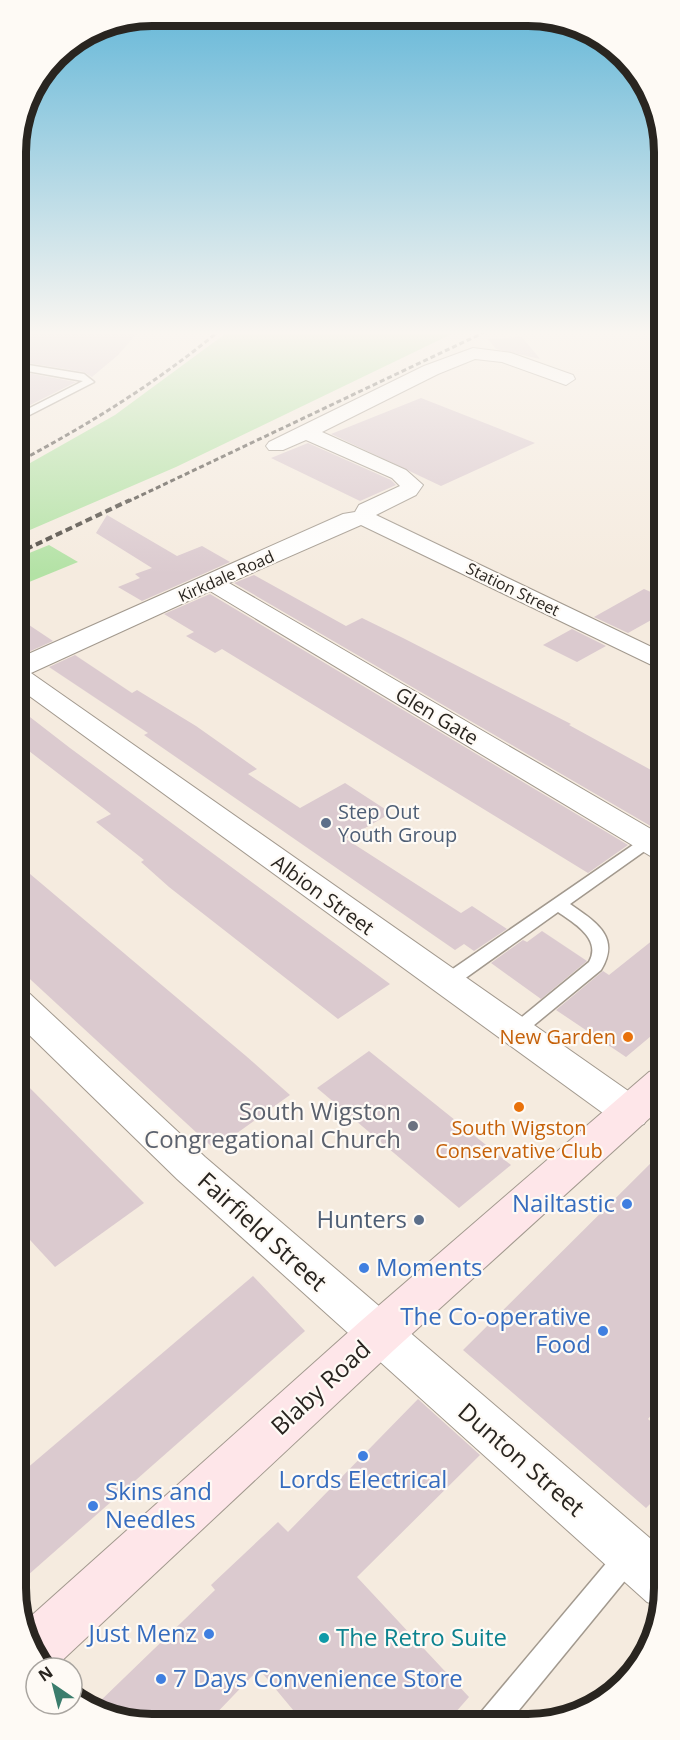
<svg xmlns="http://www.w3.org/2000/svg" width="680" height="1740" viewBox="0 0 680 1740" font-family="'Open Sans',sans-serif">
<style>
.green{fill:#b3e2a5}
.building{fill:#dbcacf}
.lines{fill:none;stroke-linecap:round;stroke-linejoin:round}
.lane-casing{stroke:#a2998e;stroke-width:3}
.street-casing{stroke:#a2998e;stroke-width:2}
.secondary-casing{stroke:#a2998e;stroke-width:2}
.lane{fill:#fff;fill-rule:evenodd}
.street{fill:#fff;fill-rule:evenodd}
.secondary{fill:#fee6e9;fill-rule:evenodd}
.rail-far1{stroke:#4f4a43;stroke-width:3;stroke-dasharray:5 3;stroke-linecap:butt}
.rail{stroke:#4f4a43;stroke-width:4;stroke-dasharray:7 4;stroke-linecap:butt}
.service-dot{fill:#5c6f8a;stroke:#fefaf5;stroke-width:2}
.food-dot{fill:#e8710a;stroke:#fefaf5;stroke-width:2}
.worship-dot{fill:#6b7280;stroke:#fefaf5;stroke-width:2}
.shop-dot{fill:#3f7fe0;stroke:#fefaf5;stroke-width:2}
.culture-dot{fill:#0f9aa8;stroke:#fefaf5;stroke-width:2}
.labels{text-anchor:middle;stroke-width:4.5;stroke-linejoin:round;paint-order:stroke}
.far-street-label{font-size:16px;fill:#292520;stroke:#fefaf5}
.street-label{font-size:20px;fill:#292520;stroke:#fefaf5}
.service-label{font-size:20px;fill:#4e5e75;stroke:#fefaf5;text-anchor:start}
.food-label{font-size:20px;fill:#c56008;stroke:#fefaf5;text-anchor:end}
.near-worship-label{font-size:24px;fill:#5b616d;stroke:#fefaf5;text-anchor:end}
.near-shop-label{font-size:24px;fill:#366cbe;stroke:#fefaf5;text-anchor:end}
.near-service-label{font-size:24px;fill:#4e5e75;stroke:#fefaf5;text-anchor:end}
.near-street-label{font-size:24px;fill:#292520;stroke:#fefaf5}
.near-culture-label{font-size:24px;fill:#0d838f;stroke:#fefaf5;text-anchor:start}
.rim{fill:none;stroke:#292520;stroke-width:8}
</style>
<rect width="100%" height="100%" fill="#f5ebdf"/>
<g class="green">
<polygon points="229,331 458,331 176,467 16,536 16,471 115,415"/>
<polygon points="49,545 78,562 17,587 17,558"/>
</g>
<g class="building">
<polygon points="16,331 139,331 118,355 92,377 84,372 16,361"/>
<polygon points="522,337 540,359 496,349 488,339"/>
<polygon points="16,371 76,382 16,412"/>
<polygon points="421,398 495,427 535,443 441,486 331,434"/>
<polygon points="308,443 391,480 396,485 360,501 271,458"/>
<polygon points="107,515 177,556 202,546 230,562 142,601 118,587 140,578 135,574 152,568 96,533"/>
<polygon points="254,575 346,626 362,618 403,638 571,724 569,725 662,776 662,823 654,828 234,583"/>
<polygon points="644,589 662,597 662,614 628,633 594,617"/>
<polygon points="210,594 628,845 588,873 222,649 215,653 186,636 194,632 164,614"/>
<polygon points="17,617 53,641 26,653 17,647"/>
<polygon points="572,629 606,646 577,662 543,645"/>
<polygon points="75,655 132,693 137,690 196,726 257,769 248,774 300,808 345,783 391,813 346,839 461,913 472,906 507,929 474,951 464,944 455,950 144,735 148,733 49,667"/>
<polygon points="17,707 70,748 390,984 338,1019 169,887 141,862 144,860 96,822 111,814 29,751 17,757"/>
<polygon points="17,863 246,1056 290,1095 219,1146 211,1146 18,968"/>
<polygon points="542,931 587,961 541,999 491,963 523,940 527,942"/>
<polygon points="663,932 663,1026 626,1057 556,1010 603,971 609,975"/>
<polygon points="369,1051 511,1165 459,1208 317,1088"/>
<polygon points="18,1076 144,1203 55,1267 18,1227"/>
<polygon points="663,1151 664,1400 648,1419 664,1433 664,1511 653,1501 646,1508 463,1350"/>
<polygon points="253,1276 305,1331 19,1583 19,1475"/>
<polygon points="418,1399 480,1455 357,1577 469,1697 448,1721 303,1722 259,1669 208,1722 125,1722 94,1707 215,1590 211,1585 278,1522 288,1532"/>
</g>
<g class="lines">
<g class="lane-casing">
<g id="lane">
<polygon points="16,363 84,374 94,382 16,422 16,415 83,381 16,369"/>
<path d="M662,825L663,838L570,904C596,922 621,937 601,970L522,1035H508L506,1030L589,962C602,939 574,923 558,912L453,987H441L438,982L441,977Z"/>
<polygon points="628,1544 637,1548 641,1557 637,1566 510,1721 478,1721 482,1711 619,1548"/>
</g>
</g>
<g class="street-casing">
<g id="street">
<polygon points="473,348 511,353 573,375 575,379 566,385 502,362 475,359 438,374 322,432 406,470 423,485 416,495 376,515 662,652 662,670 361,525 229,583 663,836 663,860 652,857 210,591 31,673 644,1102 650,1113 644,1124 631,1128 618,1124 17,687 17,659 343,514 355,512 359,505 400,486 392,478 306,440 283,450 269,450 266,446 269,442 424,366"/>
<polygon points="18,990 30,994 205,1157 665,1551 665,1597 661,1607 647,1602 177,1179 18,1024"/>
</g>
</g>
<g class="secondary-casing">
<polygon id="secondary" points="663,1068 663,1106 394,1350 54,1668 47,1668 21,1625 362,1320 649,1072"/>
</g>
<use href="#lane" class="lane"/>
<use href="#street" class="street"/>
<use href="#secondary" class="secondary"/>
<g class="rail-far1">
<path d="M16,463C88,425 156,383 219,331"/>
<polyline points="127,502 487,331"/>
</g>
<polyline class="rail" points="16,554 130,500"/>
</g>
<linearGradient id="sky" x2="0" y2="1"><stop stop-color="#64b7d8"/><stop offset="0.58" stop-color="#faf6f1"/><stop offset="1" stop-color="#faf6f1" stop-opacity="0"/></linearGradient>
<rect width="680" height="574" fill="url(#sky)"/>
<g class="service-dot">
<circle cx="326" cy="823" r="6"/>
<circle cx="419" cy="1220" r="6"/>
</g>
<g class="food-dot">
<circle cx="628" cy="1037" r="6"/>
<circle cx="519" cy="1107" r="6"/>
</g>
<circle class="worship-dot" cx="413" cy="1126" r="6"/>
<g class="shop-dot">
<circle cx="627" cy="1204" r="6"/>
<circle cx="364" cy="1268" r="6"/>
<circle cx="603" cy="1331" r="6"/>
<circle cx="363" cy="1456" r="6"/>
<circle cx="93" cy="1506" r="6"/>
<circle cx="209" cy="1634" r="6"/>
<circle cx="161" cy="1679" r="6"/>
</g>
<circle class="culture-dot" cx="324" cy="1638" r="6"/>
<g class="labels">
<g class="far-street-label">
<text transform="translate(226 576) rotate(-24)" y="6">Kirkdale Road</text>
<text transform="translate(513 589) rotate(26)" y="6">Station Street</text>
</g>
<g class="street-label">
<text transform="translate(437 716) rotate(31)" y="7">Glen Gate</text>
<text transform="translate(323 895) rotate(36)" y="7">Albion Street</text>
</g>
<g class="service-label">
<text x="338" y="819">Step Out<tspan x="338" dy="23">Youth Group</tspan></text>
</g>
<g class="food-label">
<text x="616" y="1044">New Garden</text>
<text x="519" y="1135" text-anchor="middle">South Wigston<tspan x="519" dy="23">Conservative Club</tspan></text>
</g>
<g class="near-worship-label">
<text x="401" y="1120">South Wigston<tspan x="401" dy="28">Congregational Church</tspan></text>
</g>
<g class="near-shop-label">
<text x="615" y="1212">Nailtastic</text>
<text x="376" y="1276" text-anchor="start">Moments</text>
<text x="591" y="1325">The Co-operative<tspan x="591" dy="28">Food</tspan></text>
<text x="363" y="1488" text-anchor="middle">Lords Electrical</text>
<text x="105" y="1500" text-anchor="start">Skins and<tspan x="105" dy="28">Needles</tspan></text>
<text x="197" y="1642">Just Menz</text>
<text x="173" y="1687" text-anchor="start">7 Days Convenience Store</text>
</g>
<g class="near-service-label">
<text x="407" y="1228">Hunters</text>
</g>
<g class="near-street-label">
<text transform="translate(262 1232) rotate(42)" y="8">Fairfield Street</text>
<text transform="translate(321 1388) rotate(-43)" y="8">Blaby Road</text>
<text transform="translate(521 1460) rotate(41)" y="8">Dunton Street</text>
</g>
<g class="near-culture-label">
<text x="336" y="1646">The Retro Suite</text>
</g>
</g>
<path d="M0 0H680V1740H0ZM152 26H528A126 126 0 0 1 654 152V1588A126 126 0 0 1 528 1714H152A126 126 0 0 1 26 1588V152A126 126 0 0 1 152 26Z" fill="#fefaf5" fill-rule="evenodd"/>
<path class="rim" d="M152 26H528A126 126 0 0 1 654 152V1588A126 126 0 0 1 528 1714H152A126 126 0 0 1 26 1588V152A126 126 0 0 1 152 26Z"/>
<g transform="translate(54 1686) rotate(325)"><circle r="28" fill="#fefaf5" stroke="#a9a5a0" stroke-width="1.5"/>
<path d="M0-4.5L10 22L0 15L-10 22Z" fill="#3b7d6d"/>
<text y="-9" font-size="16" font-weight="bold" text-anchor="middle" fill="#292520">N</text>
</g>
</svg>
